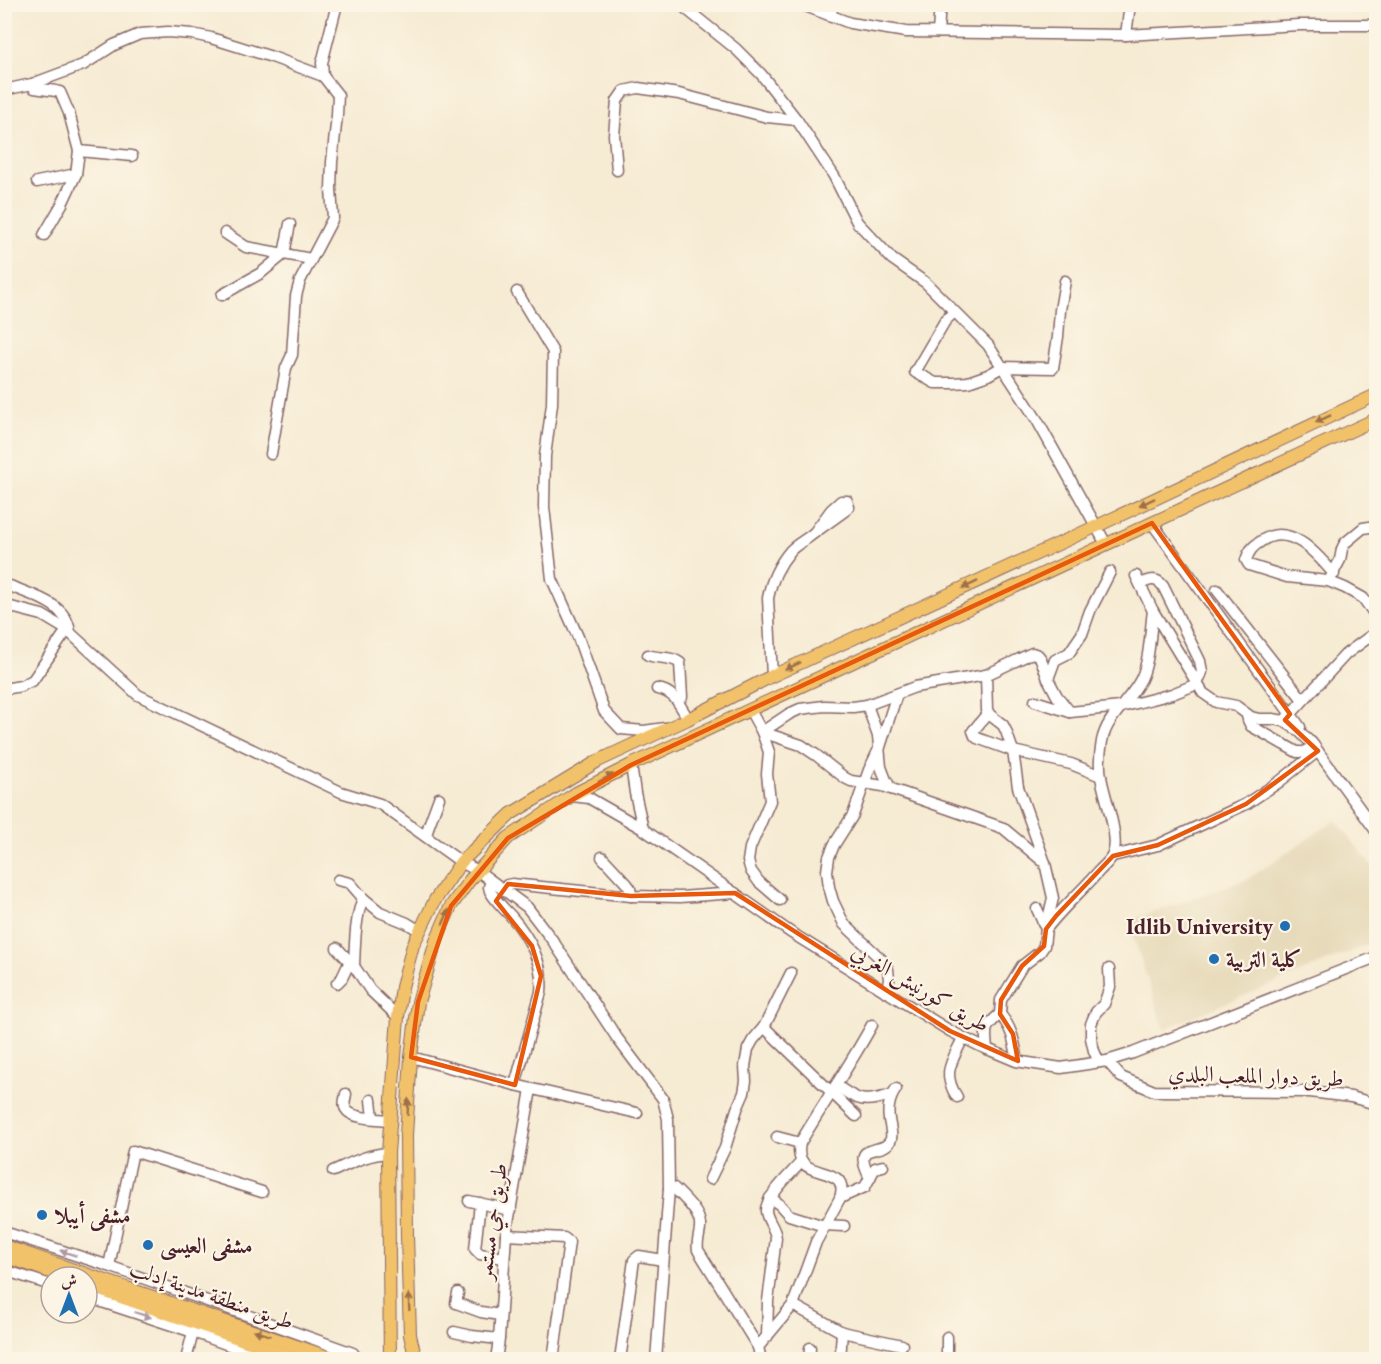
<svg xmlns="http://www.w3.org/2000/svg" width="1381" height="1364" viewBox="0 0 1381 1364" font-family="'EB Garamond',Amiri,serif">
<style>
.built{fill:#e7daba}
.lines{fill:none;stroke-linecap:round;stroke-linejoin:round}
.minor-casing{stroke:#866666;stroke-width:13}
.major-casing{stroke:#866666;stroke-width:14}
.minor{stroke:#fff;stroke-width:10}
.major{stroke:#f2c26a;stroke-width:12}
.oneway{fill:#9e704a}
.oneway2{fill:#ae9aa0}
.marked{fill:none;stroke:#e8590c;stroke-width:4.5;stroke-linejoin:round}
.poi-dot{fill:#1f6fb2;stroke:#fcf5e5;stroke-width:2}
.labels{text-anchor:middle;stroke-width:4.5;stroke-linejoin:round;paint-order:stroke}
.poi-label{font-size:22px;font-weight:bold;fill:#4a1f2b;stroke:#fcf5e5;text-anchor:start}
.street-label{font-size:22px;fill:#4a1f2b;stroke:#fcf5e5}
</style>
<rect width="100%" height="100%" fill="#fcf5e5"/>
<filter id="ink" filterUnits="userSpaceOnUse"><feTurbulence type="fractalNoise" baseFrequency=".0167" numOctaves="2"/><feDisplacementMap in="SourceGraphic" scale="12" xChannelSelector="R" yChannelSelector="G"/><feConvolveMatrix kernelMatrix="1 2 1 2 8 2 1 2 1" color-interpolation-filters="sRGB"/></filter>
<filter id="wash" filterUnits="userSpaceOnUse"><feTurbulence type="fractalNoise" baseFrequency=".008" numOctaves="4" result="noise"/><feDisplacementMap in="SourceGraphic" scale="24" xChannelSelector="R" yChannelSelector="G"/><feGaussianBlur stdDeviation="1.35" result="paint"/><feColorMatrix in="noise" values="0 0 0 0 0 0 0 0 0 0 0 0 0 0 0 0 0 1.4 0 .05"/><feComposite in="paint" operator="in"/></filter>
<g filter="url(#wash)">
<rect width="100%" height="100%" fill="#f6ebd3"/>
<polygon class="built" points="1336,820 1376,871 1376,941 1164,1029 1128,921 1246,880"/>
</g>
<g filter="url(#ink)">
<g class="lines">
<g class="minor-casing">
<g id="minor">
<polyline points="680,4 736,49 761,74 797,120 834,176 857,222 892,259 926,283 988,345 1037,420 1106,544"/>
<polyline points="800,4 850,23 906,32 1126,35 1299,25 1376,25"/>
<polyline points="831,17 832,4"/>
<polyline points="938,32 940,4"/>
<polyline points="1126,35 1130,4"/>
<polyline points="32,84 34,88 56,91 60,92 69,113 79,151 76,174 62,204 44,235"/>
<polyline points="4,90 32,84 83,65 114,45 140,34 168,32 192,34 211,38 272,57 323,76"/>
<polyline points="79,151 132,156"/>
<polyline points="617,170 614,135 617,101 624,91 638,88 679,94 767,117 797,120"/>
<polyline points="37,182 76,174"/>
<polyline points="225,233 246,247 311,259"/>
<polyline points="517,292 553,352 552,404 545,456 544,507 552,579 578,637 604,711 621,729 644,731 665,728"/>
<polyline points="222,295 261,273 284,254 290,224"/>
<polyline points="954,312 945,321 915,372 935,383 954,383 968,382 988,375 1002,367 1053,368 1058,337 1060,310 1065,281"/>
<polyline points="271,454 286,368 292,355 296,296 300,281 333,218 331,189 332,162 337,115 338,95 323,76 322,63 337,4"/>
<polygon points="841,501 847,501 849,507 846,510 814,533 831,510"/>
<polyline points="1152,523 1300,727"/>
<path d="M1334,574C1316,553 1289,521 1260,542C1252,547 1249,551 1246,560L1249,565L1287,577L1328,581L1345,588L1363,598L1376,616"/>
<polyline points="1136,576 1153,611 1203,693 1216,702 1236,706 1251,717 1259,719 1273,719 1284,721 1298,730 1314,746 1376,831"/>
<polyline points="1331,577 1340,560 1342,549 1345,543 1363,528 1376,526"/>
<path d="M10,586C34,596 66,603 70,632"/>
<polyline points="1217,590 1303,700"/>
<polyline points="4,608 11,607 42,615 67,630 138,695 341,792 380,804 461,862 478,871 527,907 553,941 617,1038 663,1099 668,1119 669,1189 656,1360"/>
<path d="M648,655C659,659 671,656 680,663L682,697L677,698"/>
<polyline points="986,675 987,710 990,715 1003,725 1006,731 1013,751 1018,787 1045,863 1053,898 1047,923"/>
<path d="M772,676L768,598C771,581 780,563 791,550C797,544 807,539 814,533"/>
<polyline points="1048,679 1055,660 1069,653 1082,634 1090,611 1110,572"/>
<polyline points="4,689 21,686 33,680 67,630"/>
<path d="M657,689C674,691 680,705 688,719"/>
<path d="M1035,701L1070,712L1121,707L1172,694L1197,684L1202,672L1200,661L1163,586C1156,577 1149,580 1140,584"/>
<polyline points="867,705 878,736 881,767 886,780 891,789"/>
<polyline points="750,710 762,732 769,752 767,774 770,801 750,848 748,861 751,871 759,882 780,900"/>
<polyline points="988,713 973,731 975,736 977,738 1013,751 1071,764 1101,776"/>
<polyline points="1247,715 1248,720 1251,726 1297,752 1305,752 1314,746 1311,742"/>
<polyline points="1286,719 1346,654 1376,632"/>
<polyline points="762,732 789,714 800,709 824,706 853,707 867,705 915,687 986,675 1032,653 1038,655 1041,659 1048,679 1057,696 1070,712"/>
<polyline points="762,732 801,745 816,755 845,778 851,781 883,786 1003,828 1045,863"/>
<polyline points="631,765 635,793 643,829"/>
<polyline points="572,796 589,798 643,829 790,932 950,1031 980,1046 1016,1061 1061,1068 1107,1061 1133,1053 1376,957"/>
<polyline points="426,836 429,825 439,798"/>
<polyline points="1113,856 1158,845 1246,804 1279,782 1318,751"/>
<polyline points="602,857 627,884 630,888 631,896"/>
<polyline points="338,880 350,883 363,898 380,912 407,923 420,931"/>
<path d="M491,881L489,887L490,891C495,900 503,908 511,916C530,938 544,963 541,992L515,1085"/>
<polyline points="503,890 507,885 512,884 631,896 680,897 735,893"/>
<path d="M1046,929C1062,908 1082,891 1099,871C1104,866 1111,860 1113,854C1120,837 1104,796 1101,777C1099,766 1100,752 1102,741C1107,716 1130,701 1141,679C1150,660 1150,632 1153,611"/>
<polyline points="337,948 354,966 370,990 398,1017"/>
<path d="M354,966C355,943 355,919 363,898"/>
<polyline points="337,983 342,978 350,961"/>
<polyline points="886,992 889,980 888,969 882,960 844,924 833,901 829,887 827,871 829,857 834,845 853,815 869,770 880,747 897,694"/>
<path d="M1000,1014C1013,1030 1014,1042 1018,1061"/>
<polyline points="764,1027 856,1116"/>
<path d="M987,1049C985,1028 984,1028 1000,1014L1001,1000L1022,966L1040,952L1044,946L1046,929L1037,909"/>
<polyline points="411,1057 515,1085 637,1113"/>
<polyline points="1107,1061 1121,1077 1154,1091 1310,1092 1351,1097 1376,1104"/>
<polyline points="1099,1062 1094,1051 1091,1038 1091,1024 1096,1012 1104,1004 1110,987 1109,969"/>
<path d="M836,1085C858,1102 865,1103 891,1095"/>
<path d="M346,1094C345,1099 343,1105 346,1109C351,1119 379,1119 390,1120"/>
<path d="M957,1097C941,1073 952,1062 963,1038"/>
<polyline points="371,1100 373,1118"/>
<polyline points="777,1137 800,1143"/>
<path d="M333,1171C351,1163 368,1154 388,1153"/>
<path d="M870,1178C849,1138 884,1158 891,1139C892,1135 891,1130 890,1125C887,1112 888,1100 896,1089"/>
<polyline points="710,1179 725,1148 737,1109 744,1093 746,1081 745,1066 748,1049 753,1040 764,1027 791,973"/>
<path d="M669,1189L674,1188C683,1197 700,1212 700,1225C701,1233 696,1241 698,1250L758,1347L761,1360"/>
<polyline points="770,1198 779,1204 789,1215 821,1225 844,1226"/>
<polyline points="840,1198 865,1187 875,1168 883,1166"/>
<polyline points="469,1201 511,1210"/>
<polyline points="480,1203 475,1249 480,1254 504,1258"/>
<polyline points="4,1232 109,1266 353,1353 358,1360"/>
<polyline points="506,1235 564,1238 569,1242 553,1360"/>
<polyline points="109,1266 133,1151 262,1192"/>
<polyline points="4,1270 51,1285"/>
<polyline points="458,1293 456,1303 481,1312 500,1315"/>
<polyline points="87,1297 193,1332 270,1360"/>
<polyline points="793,1305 842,1332 902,1345"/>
<polyline points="454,1332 472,1336 499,1339"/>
<path d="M767,1337L768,1301L776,1238C775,1227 767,1221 766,1211C765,1197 793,1172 802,1161"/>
<polyline points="947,1337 947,1360"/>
<path d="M758,1347L793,1305L816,1242L840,1198C852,1160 791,1185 800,1143C824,1103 850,1065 872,1025"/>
<polyline points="186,1360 193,1332"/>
<polyline points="496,1360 499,1339 506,1235 531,1089"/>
<polyline points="620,1360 634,1260 639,1256 663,1260"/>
<polyline points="809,1360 810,1348"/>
<polyline points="840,1360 842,1332"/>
<polyline points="1103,1360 1104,1357 1115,1360"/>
</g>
</g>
<g class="major-casing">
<g id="major">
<polyline points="4,1246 337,1360"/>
<polyline points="4,1256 65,1277"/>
<polyline points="87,1285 300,1360"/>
<polyline points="390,1360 388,1153 398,1017 402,987 413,945 435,900 461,862 511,814 598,761 688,719 772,676 1097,526 1376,395"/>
<polyline points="416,1360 410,1335 407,1235 406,1135 411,1057 418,1002 437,938 451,906 469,881 508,838 576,793 631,765 1376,419"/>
</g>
</g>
<use href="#minor" class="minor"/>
<use href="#major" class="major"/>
</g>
<defs><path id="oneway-solid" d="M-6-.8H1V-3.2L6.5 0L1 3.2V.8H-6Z" transform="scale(1.5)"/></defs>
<g class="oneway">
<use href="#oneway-solid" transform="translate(1323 419) rotate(155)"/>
<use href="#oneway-solid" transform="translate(1147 502) rotate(155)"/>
<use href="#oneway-solid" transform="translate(970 585) rotate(155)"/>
<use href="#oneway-solid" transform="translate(793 666) rotate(155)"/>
<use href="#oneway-solid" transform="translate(606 778) rotate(-27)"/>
<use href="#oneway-solid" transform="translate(446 917) rotate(-67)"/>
<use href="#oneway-solid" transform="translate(408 1107) rotate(-87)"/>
<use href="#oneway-solid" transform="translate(409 1302) rotate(-92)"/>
<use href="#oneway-solid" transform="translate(262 1333) rotate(-161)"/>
</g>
<g class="oneway2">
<use href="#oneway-solid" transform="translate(68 1253) rotate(-162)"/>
<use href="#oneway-solid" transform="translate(143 1315) rotate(18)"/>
</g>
</g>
<path class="marked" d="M1152,523L1290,714L1285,720L1318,751L1246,804L1158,845L1113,856L1056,916L1046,929L1044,946L1022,966L1001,1000L1000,1014L1013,1034L1018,1061L950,1031L735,893L631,896L508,884L496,901L532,946L541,976L515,1085L411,1057L418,1002L451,906L508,838L631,765Z"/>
<g class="poi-dot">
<circle cx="1285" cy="926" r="6"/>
<circle cx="1214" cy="959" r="6"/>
<circle cx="42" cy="1215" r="6"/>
<circle cx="148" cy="1245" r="6"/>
</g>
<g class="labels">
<g class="poi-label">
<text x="1273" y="934" text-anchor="end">Idlib University</text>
<text x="1226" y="967">كلية التربية</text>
<text x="54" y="1223">مشفى أيبلا</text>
<text x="160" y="1253">مشفى العيسى</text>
</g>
<g class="street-label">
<text transform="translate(921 987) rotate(30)" y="8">طريق كورنيش الغربي</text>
<text transform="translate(1256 1075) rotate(2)" y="8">طريق دوار الملعب البلدي</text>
<text transform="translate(491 1221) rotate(-82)" y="8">طريق حي مستمر</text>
<text transform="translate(212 1294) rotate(19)" y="8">طريق منطقة مدينة إدلب</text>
</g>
</g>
<rect width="1381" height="1364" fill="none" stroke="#fcf5e5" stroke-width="24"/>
<g transform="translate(69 1295)"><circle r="28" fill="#fcf5e5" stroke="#b59f9b" stroke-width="1.5"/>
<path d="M0-4.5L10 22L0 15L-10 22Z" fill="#1f6fb2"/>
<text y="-9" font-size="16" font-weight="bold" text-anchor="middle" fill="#4a1f2b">ش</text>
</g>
</svg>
